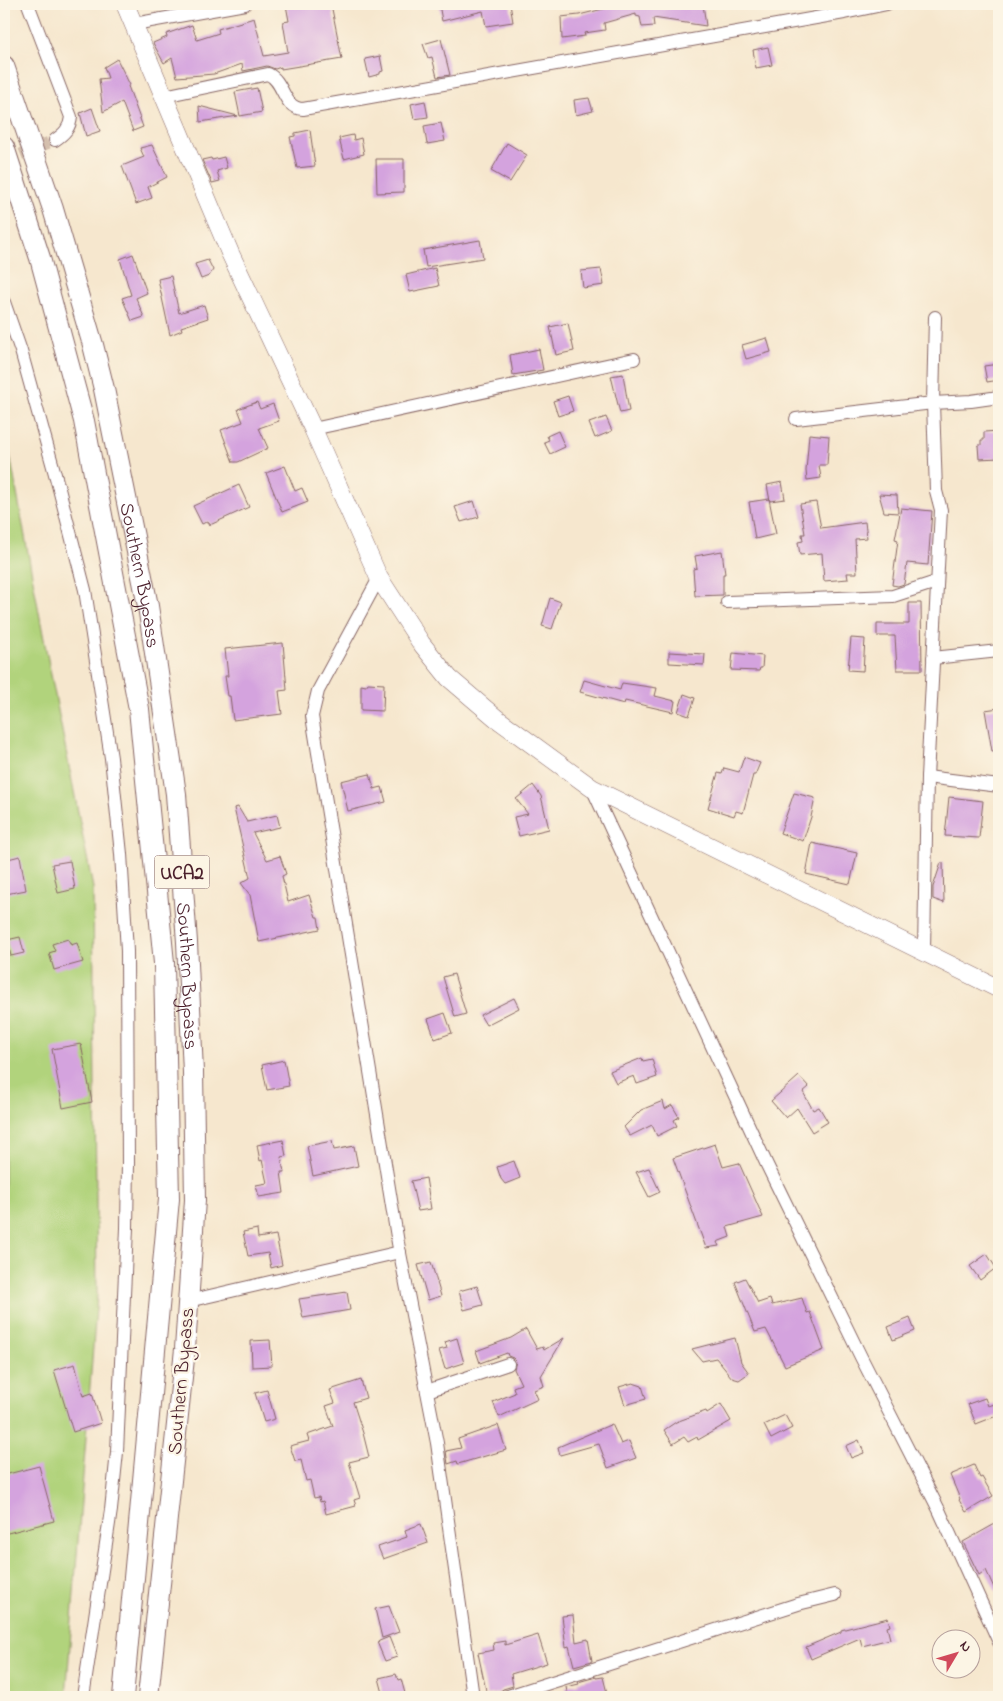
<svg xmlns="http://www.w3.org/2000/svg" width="1003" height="1701" viewBox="0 0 1003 1701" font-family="'Indie Flower',sans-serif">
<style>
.green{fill:#b1d37c;stroke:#7e7954}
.building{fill:#d4a3de}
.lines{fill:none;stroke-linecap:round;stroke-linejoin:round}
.minor-tunnel{stroke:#d4bfad;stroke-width:12;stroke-dasharray:12 6;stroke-linecap:butt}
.minor-casing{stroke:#866564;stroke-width:14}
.secondary-casing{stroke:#866564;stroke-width:19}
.trunk-casing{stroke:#866564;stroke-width:22}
.minor{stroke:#fff;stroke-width:12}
.secondary{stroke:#fff;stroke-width:18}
.trunk{stroke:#fff;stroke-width:20}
.labels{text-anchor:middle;stroke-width:4.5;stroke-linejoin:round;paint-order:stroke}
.shield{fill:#fcf5e5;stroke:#7f5f63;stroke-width:1}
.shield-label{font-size:19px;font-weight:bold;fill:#4a1f2b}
.street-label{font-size:20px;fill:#4a1f2b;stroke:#fcf5e5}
</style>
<rect width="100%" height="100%" fill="#fcf5e5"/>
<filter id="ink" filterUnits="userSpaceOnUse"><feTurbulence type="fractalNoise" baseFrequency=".02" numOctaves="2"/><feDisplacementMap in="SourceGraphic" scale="10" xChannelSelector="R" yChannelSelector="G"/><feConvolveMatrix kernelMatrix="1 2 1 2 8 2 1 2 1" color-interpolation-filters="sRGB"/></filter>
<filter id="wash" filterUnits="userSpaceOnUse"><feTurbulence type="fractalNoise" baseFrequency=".0096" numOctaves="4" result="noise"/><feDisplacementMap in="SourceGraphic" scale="20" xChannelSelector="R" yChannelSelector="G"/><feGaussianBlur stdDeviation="1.12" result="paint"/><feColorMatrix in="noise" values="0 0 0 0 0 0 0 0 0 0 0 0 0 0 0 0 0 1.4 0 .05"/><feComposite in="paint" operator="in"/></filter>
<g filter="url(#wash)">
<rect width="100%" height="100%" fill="#f6e7ce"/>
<polygon class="green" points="4,423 43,634 93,888 97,1295 66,1697 4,1697"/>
<g id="blocks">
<g class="building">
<polygon points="296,4 331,4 342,59 281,69 281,67 275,69 267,66 243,71 242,64 214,74 177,77 172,58 164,63 153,43 167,37 166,34 192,25 197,40 219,33 218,29 254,18 264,56 288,52 283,22 289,21 286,5"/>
<polygon points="439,4 510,4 513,22 486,26 483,11 442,21"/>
<polygon points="623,4 660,4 660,5 662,5 663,9 703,4 706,26 653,18 654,26 642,27 640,17 636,16 636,14 604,23 605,30 584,33 585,36 562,39 561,17 579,15"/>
<polygon points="441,39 450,75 437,77 432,57 428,58 423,44"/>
<polygon points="768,47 772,65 756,68 753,50"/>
<polygon points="380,56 383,71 380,72 380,74 369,77 365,59"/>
<polygon points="117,59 130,85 128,86 143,127 133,131 122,102 103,112 99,79 108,78 104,67"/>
<polygon points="257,88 262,112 240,116 235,92"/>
<polygon points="589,98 593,111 576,115 574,100"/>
<polygon points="425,101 428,117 414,119 411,104"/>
<polygon points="199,106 238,116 200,122"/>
<polygon points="92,108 100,131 86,136 80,113"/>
<polygon points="441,123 445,141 427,144 424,126"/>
<polygon points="310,130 315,166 297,168 290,137 295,136 295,133"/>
<polygon points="353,135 354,140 361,138 364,154 344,159 339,138"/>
<polygon points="507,143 527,155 510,182 491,171"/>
<polygon points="152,145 167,177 148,187 152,198 136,204 122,166 144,157 140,148"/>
<polygon points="224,157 227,168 217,171 220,181 212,183 202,160 211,158 212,160"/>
<polygon points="376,159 404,159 404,192 377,193"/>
<polygon points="480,240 483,258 426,267 423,250"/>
<polygon points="133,254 147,293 136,298 144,317 132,321 122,298 131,295 120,259"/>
<polygon points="208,260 213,270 209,276 201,279 195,264"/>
<polygon points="435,268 439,286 410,292 406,275"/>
<polygon points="601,269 604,285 583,288 581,271"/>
<polygon points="171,276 179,313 204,305 208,318 181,327 182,330 170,335 158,279"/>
<polygon points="568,323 574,351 556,355 550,327"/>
<polygon points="767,338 771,352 746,359 742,345"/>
<polygon points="539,349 543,370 513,375 510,355"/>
<polygon points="999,364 999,380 987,382 984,366"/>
<polygon points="623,374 629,411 620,413 611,376"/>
<polygon points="568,396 573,411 558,416 553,401"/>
<polygon points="257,402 260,409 273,404 279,421 259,428 268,448 238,462 233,462 221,430 243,422 238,409"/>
<polygon points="606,417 612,431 595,438 589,423"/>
<polygon points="558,431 565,447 550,454 544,442 549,440 547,436"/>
<polygon points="999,431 999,458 979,459 978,445 981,445 981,440 984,440 984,432"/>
<polygon points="809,434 829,436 827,465 819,465 821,478 807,480 806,471"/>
<polygon points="285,466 295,491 302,488 308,502 282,512 266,473"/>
<polygon points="782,482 785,499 770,501 767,485"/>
<polygon points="239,485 249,507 210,525 208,521 202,524 193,506"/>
<polygon points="879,494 897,495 898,513 884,512"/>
<polygon points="769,499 776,534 755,539 749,502"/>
<polygon points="474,501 479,517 461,522 455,507"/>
<polygon points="816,502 821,528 865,522 867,538 855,539 857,573 847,573 848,579 824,581 822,553 800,555 798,542 803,541 802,534 805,534 800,504"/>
<polygon points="901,508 932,511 928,565 907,563 904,584 898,586 892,585 898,540 895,539"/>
<polygon points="722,551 725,574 723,574 723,595 695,596 693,569 697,568 695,556"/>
<polygon points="550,598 561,602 552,629 542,626"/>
<polygon points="909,603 921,603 922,670 897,670 895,636 877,636 877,624 909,624"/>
<polygon points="851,638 865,639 863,671 848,670"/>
<polygon points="283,643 287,690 279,691 282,714 233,720 230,696 228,696 225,676 228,676 225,649"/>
<polygon points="669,652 705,654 704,665 669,663"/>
<polygon points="733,653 763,656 762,668 760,668 759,671 731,670"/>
<polygon points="584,680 620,690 622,683 657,688 655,696 675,701 673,712 625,701 624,704 580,692"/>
<polygon points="368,683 384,684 383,711 361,710 361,685 366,686"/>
<polygon points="684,694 695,698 689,716 678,712"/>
<polygon points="999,708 999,750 992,751 985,710"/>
<polygon points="744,757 760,763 755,775 753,775 743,813 736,811 734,816 708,808 718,773 722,774 724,768 739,772"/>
<polygon points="370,774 374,789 382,787 386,802 348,811 341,781"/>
<polygon points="533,785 541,796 549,829 519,836 514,817 528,814 516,799"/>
<polygon points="794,793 815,798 811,817 803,841 780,833"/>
<polygon points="949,797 983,801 979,838 945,836"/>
<polygon points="238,807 247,822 277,815 280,827 253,833 267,860 280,856 286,874 282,876 288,902 309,895 316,917 318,917 320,929 259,942 250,895 241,883 250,878 234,808"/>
<polygon points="812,843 857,853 850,884 806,874"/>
<polygon points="20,856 26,890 6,894 4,884 4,860"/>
<polygon points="70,861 75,889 58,893 52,864"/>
<polygon points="941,863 943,863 944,903 933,899 933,887"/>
<polygon points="20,937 24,953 11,956 7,940"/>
<polygon points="68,939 71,945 77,943 83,962 54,970 49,953 55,951 52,944"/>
<polygon points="454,974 466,1014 455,1017 443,977"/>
<polygon points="514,998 519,1008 486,1025 480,1015"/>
<polygon points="445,1013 452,1033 435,1039 428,1019"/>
<polygon points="81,1044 92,1102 63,1108 52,1049"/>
<polygon points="642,1058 643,1061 652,1059 657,1077 637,1084 634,1076 616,1083 610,1071"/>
<polygon points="284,1060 289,1086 267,1090 262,1065"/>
<polygon points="799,1076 809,1087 803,1092 813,1110 819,1107 828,1122 812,1132 797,1108 786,1118 771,1101"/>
<polygon points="663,1101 665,1109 672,1105 679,1117 674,1120 677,1126 657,1136 652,1125 630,1136 624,1127 641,1110"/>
<polygon points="283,1140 286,1156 281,1157 284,1172 281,1172 284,1193 259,1197 256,1185 267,1183 262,1160 260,1161 257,1145"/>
<polygon points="332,1141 334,1150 354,1146 358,1166 313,1176 307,1146"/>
<polygon points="715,1144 723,1167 739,1163 763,1217 727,1227 730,1237 717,1242 719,1246 706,1248 673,1158"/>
<polygon points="514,1161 520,1178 505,1184 501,1179 497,1167"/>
<polygon points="649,1168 660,1192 649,1197 636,1172"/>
<polygon points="426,1178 431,1209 418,1211 411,1181"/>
<polygon points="257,1229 258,1238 276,1235 282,1265 271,1268 268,1253 248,1256 243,1232"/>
<polygon points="987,1254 996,1268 980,1280 970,1266"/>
<polygon points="431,1262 441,1296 428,1300 418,1265"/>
<polygon points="745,1278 758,1303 770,1299 772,1305 802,1298 807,1313 810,1312 824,1350 785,1366 766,1329 755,1332 735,1282"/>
<polygon points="477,1286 483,1305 464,1310 459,1291"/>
<polygon points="347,1292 350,1310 303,1318 299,1299"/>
<polygon points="910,1318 915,1331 893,1340 888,1327"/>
<polygon points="526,1329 537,1349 543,1347 544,1350 564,1338 541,1376 544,1386 534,1390 538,1399 499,1417 493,1402 515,1393 513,1387 521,1384 514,1369 516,1361 513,1358 508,1356 507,1353 480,1363 476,1351 511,1338"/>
<polygon points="457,1338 464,1363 445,1369 439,1350 447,1348 445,1342"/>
<polygon points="735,1338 741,1362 749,1373 739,1380 732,1378 716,1358 702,1361 692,1349"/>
<polygon points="270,1340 272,1366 252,1367 251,1341"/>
<polygon points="75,1364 83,1396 92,1393 101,1423 73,1432 54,1370"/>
<polygon points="361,1380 366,1398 353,1402 363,1433 369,1457 349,1462 360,1498 354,1500 356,1506 326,1514 323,1501 320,1502 319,1497 314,1498 310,1480 306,1481 301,1460 295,1461 290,1446 309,1441 307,1435 333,1426 326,1406 335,1403 330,1390"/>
<polygon points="633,1383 642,1386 646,1399 625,1405 619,1387"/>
<polygon points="267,1390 275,1419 264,1422 255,1393"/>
<polygon points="985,1398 988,1406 995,1404 999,1415 976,1424 968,1404"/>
<polygon points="721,1404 731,1421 698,1440 697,1437 688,1442 684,1437 673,1444 664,1430 676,1422 706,1411 707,1413"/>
<polygon points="785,1415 792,1428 771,1439 764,1425"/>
<polygon points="612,1424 621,1444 629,1441 636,1458 608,1468 599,1444 560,1455 558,1447"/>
<polygon points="498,1425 506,1450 458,1464 457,1461 448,1464 446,1451 461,1448 458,1439"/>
<polygon points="859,1440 864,1453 851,1458 846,1446"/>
<polygon points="974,1465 980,1478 982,1477 993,1496 966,1512 959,1500 960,1499 950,1475"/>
<polygon points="39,1466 54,1521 4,1534 4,1475"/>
<polygon points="421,1524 428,1543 383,1559 378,1547 407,1537 405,1530"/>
<polygon points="995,1524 999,1532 999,1599 986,1570 979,1575 963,1542"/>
<polygon points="389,1606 399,1632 382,1638 375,1609"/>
<polygon points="573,1615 576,1642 588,1639 592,1661 574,1666 569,1646 566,1647 562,1616"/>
<polygon points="888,1618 890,1626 887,1627 890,1639 862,1646 860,1638 811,1659 806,1647 841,1632 841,1630"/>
<polygon points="538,1635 547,1663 511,1674 513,1686 503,1689 498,1693 487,1695 478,1653 494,1650 493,1643 505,1641 505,1645"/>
<polygon points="389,1637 397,1657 385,1661 377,1642"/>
<polygon points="396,1674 398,1680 401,1679 406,1697 384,1697 379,1678"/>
<polygon points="596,1677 596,1678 603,1677 608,1697 568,1697 566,1687 579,1684 578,1682"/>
</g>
</g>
</g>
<g filter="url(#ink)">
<use href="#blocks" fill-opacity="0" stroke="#866564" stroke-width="1"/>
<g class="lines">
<polyline class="minor-tunnel" points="4,161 55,140"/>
<g class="minor-casing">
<g id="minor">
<path d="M28,4L71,117C70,128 64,134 55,140"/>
<polyline points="134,24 245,4"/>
<path d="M164,96L268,74C285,82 282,108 303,109L844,13L887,4"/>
<polyline points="4,302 21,351 58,485 85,590 111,758 121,854 127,951 128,1163 127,1228 117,1452 111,1510 83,1697"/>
<polyline points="796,419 933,403 971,401 999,397"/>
<polyline points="313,429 634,359"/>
<polyline points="379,578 318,691 312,716 398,1243 437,1443 473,1697"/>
<polyline points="727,602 893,596 936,582"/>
<polyline points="933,658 999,651"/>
<polyline points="927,777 999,786"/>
<polyline points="592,788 767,1165 861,1357 939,1510 999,1642"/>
<polyline points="924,951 927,777 941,510 936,491 933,403 935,317"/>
<polyline points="188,1301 400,1252"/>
<polyline points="427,1391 508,1364"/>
<polyline points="505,1697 798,1604 835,1595"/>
</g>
</g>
<g class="secondary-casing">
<polyline id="secondary" points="125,4 230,253 313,429 379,578 421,643 449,678 496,718 592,788 999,989"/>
</g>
<g class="trunk-casing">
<g id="trunk">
<path id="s1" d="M4,66L53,209L93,345L104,389L148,606L176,794L187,942L193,1072L195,1200L185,1349L148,1697"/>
<polyline points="4,147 40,258 84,421 139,709 164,963 169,1199 123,1697"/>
</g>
</g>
<use href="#minor" class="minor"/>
<use href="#secondary" class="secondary"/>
<use href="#trunk" class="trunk"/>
</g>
</g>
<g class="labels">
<rect class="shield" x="154.5" y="855.5" width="55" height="33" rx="4"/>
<g class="shield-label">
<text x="182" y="879">UCA2</text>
</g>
<g class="street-label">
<text dy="7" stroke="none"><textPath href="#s1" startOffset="528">Southern Bypass</textPath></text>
<text dy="7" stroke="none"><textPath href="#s1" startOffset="932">Southern Bypass</textPath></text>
<text transform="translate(180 1381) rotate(-85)" y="7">Southern Bypass</text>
</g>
</g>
<rect width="1003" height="1701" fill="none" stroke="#fcf5e5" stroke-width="20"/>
<g transform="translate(956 1654) rotate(52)"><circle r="24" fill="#fcf5e5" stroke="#b59f9b"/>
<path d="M0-4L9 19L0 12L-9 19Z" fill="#d1495b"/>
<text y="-8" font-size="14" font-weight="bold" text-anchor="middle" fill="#4a1f2b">N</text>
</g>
</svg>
